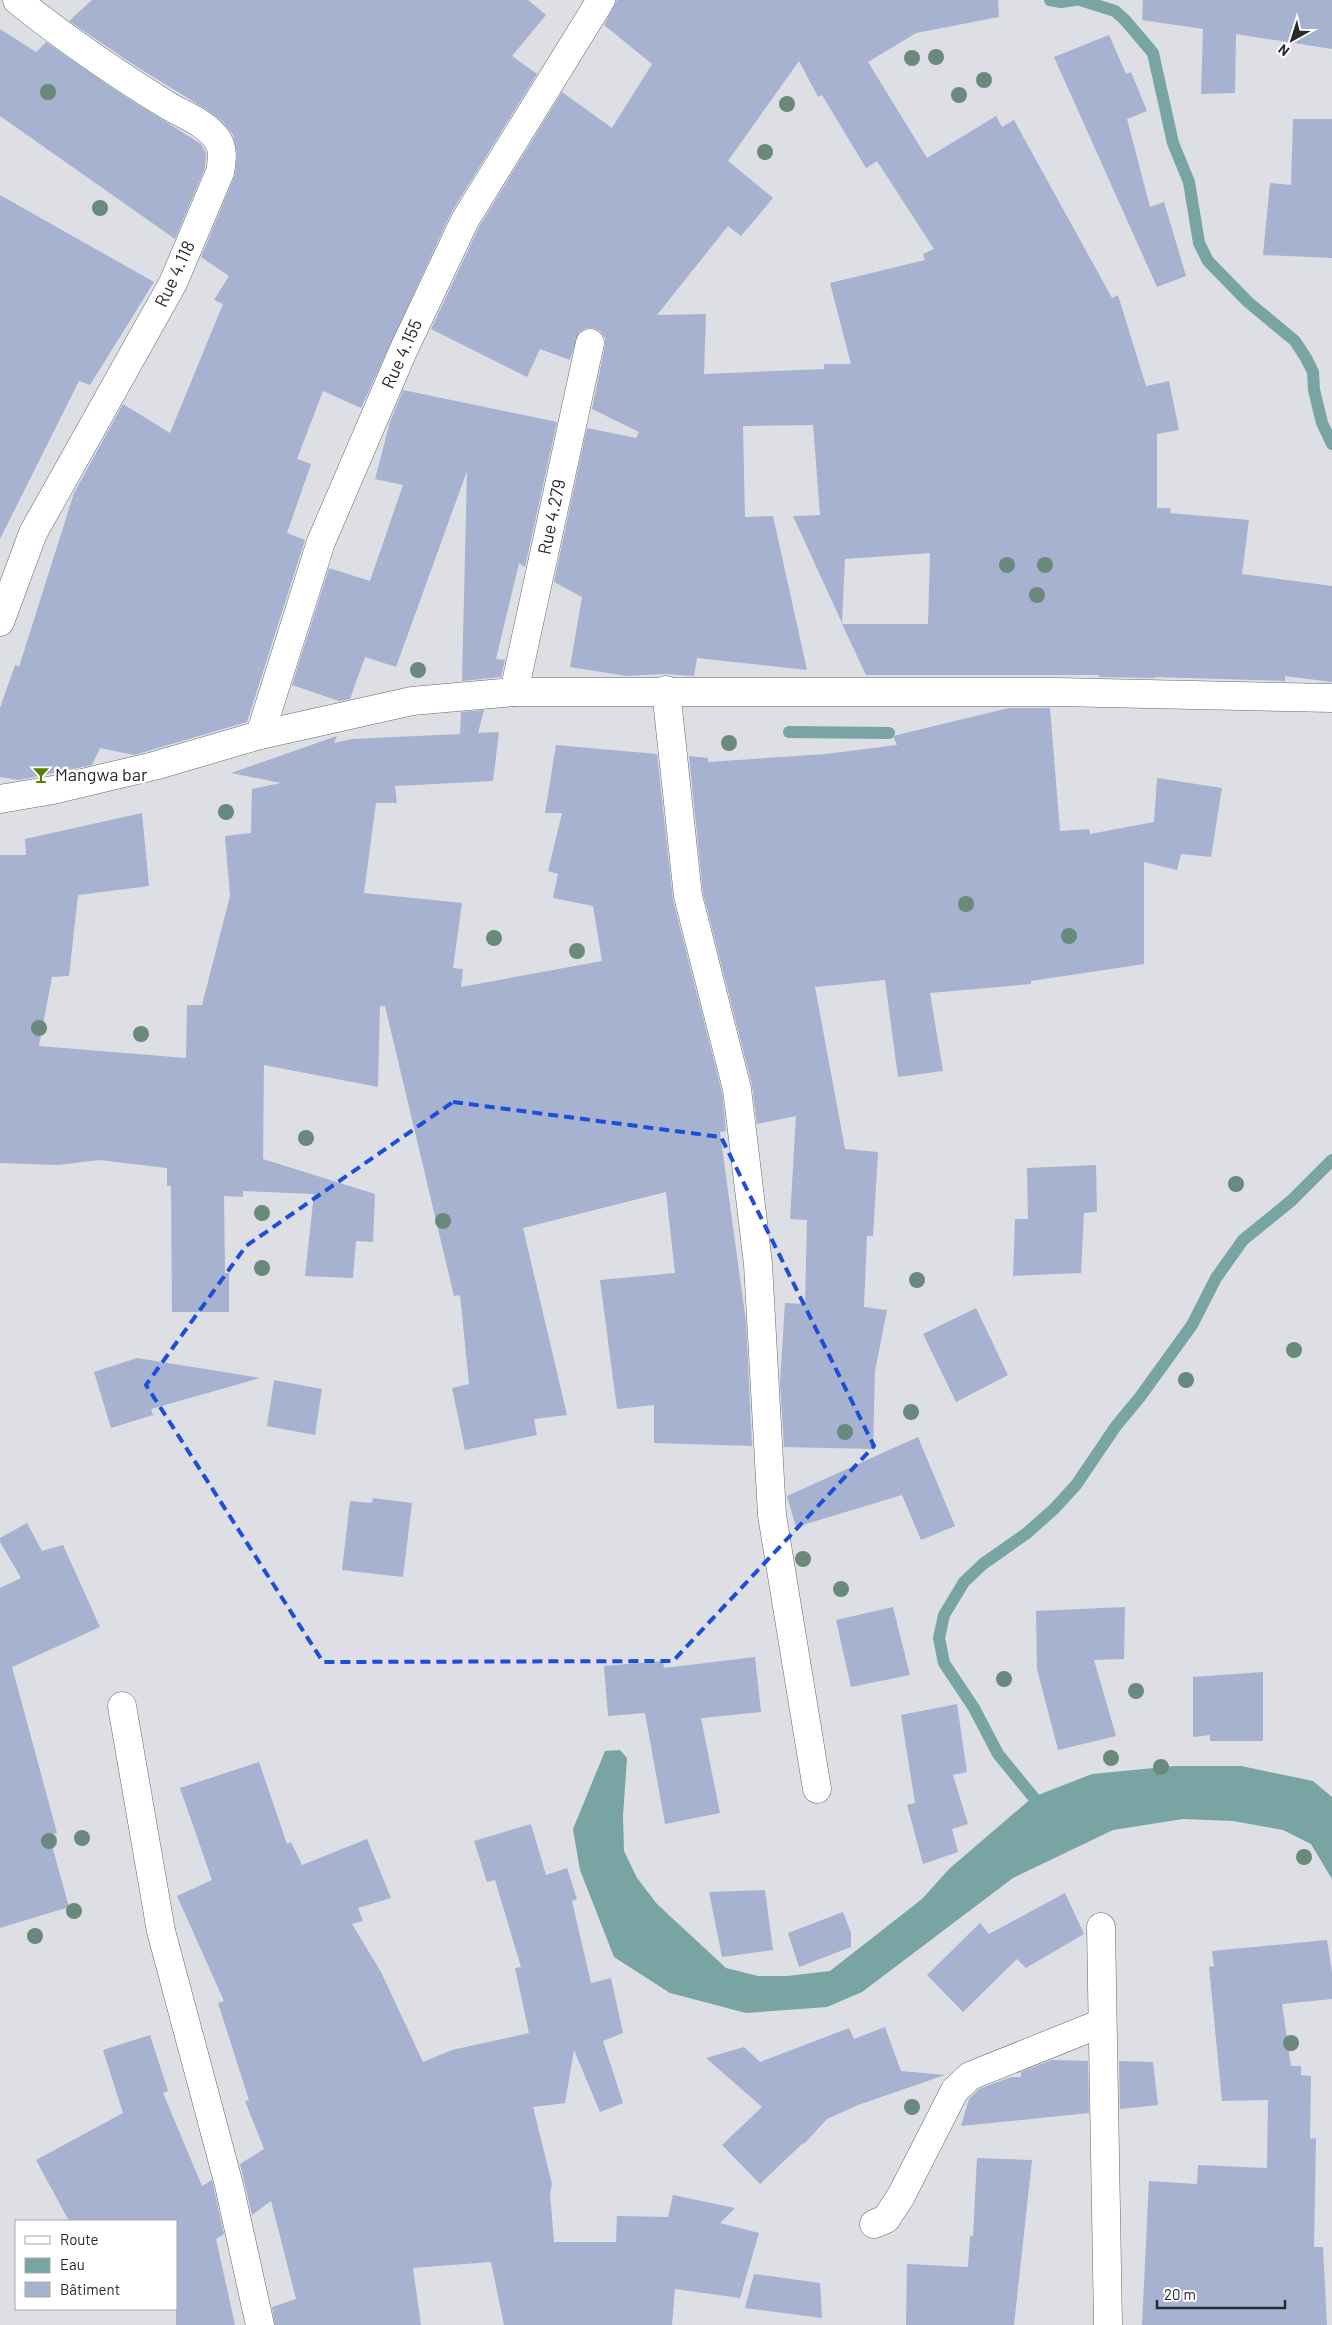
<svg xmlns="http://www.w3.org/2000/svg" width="1332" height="2325" viewBox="0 0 1332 2325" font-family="Barlow,sans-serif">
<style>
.water{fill:#78a4a4}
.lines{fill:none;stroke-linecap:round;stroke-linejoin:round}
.stream{stroke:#78a4a4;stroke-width:12}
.building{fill:#a7b1d0;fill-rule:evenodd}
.minor-casing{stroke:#65676c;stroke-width:29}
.minor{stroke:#fff;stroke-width:28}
.tree{fill:#68897b}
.marked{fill:none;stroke:#1d4ed8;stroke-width:4;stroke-dasharray:10 6;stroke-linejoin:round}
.labels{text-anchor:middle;stroke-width:5;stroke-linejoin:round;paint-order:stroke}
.street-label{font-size:18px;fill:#28292b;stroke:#fff}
.poi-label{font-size:18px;fill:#28292b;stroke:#fff;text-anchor:start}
</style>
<rect width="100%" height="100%" fill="#dddfe5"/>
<polygon class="water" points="620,1750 627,1758 623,1816 624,1851 637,1878 657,1904 726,1968 758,1976 787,1976 830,1971 922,1899 949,1869 1033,1797 1092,1774 1175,1766 1241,1766 1313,1781 1332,1797 1332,1879 1311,1844 1283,1830 1233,1821 1183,1819 1113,1830 1013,1878 862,1992 827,2007 746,2013 670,1993 614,1957 580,1870 573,1829 605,1751"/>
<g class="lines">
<g class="stream">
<polyline points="1050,0 1061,2 1075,0"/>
<polyline points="1080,0 1115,11 1125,20 1153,53 1173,143 1189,182 1199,243 1208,261 1248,302 1295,341 1306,358 1313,372 1314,390 1322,423 1332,444"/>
<polyline points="789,732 889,733"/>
<polyline points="1043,1809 998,1754 974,1708 944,1663 939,1638 944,1615 964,1582 983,1564 1027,1533 1054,1509 1076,1485 1116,1426 1140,1397 1192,1325 1216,1278 1243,1240 1291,1201 1332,1160"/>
</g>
</g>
<g class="building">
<polygon points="92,0 528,0 546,15 512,56 537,74 451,213 361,408 323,391 297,459 311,464 287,533 305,540 247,722 134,755 100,748 92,765 19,780 0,777 0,708 15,665 19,667 74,493 123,404 170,433 223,304 214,300 229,276 201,257 235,175 237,154 233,135 223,122 209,111 137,67 69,21"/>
<path d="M617,0H998L999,17L916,33L868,62L927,158L996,116L1002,127L1014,120L1112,298L1118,295L1146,386L1169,381L1179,430L1157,434V508H1171L1170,513L1249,520L1242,574L1332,586V682L1285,676V681L1155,677V678L1099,677V675H866L842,624H928L930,553L845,559L842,623L793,516L820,515L813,425L743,426L745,517L773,516L807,670L697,658L694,676L665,674L627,676L570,667L582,597L554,582L587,428L636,438L639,432L592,409L605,346V338L600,331L593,328H586L579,332L570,360L540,349L527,377L431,329L479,227L562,92L612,128L652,64L604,25ZM799,61L818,97L822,95L866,168L877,161L934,249L923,254L925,260L830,283L851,364H824V369L704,374L706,314L657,315L728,226L741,236L773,198L728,161Z"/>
<polygon points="1143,0 1332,0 1332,49 1236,34 1235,93 1201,94 1203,29 1142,20"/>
<polygon points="0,29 36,52 46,42 120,93 201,144 206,153 205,168 175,239 0,116"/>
<polygon points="1109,35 1126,74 1131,72 1147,111 1127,119 1150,207 1164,202 1186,276 1157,287 1054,57"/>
<polygon points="1293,119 1332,119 1332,258 1263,255 1270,183 1291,185"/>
<polygon points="0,195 154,282 90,385 79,381 0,539"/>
<polygon points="403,390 557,422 525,567 519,563 496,659 505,660 501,677 462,681 467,471 396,667 365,657 350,699 339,701 292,685 329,568 370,581 403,485 375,479 390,422"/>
<polygon points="1009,708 1050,708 1060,831 1089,829 1090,834 1154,822 1157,778 1222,788 1211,857 1181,854 1177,870 1144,862 1144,964 1031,981 1031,984 930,993 943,1071 898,1077 885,980 815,987 845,1149 878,1152 873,1236 867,1236 864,1307 887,1310 875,1371 873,1449 784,1447 780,1382 785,1303 805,1304 807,1220 790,1219 796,1116 757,1124 752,1085 703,893 689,756 708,758 708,762 826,754 897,745 893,736"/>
<polygon points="484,710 478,733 499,732 493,781 395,786 397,803 376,803 364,893 462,903 453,968 463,969 461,987 602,961 593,906 553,898 558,874 548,871 562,813 545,813 556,745 657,754 673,900 722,1092 726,1131 720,1132 746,1322 752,1446 654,1443 654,1405 617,1409 600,1280 675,1273 666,1192 523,1228 567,1415 534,1419 537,1435 465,1450 452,1388 469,1384 460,1295 454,1296 385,1006 380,1006 378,1087 264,1065 263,1159 375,1194 373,1242 356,1241 353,1278 305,1276 314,1194 243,1191 243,1197 224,1196 225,1273 229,1273 229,1312 172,1312 171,1186 167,1186 167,1168 99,1160 58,1165 0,1163 0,855 26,855 25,839 142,813 149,886 78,895 69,976 52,977 39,1046 186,1058 187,1005 202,1005 230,896 225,836 251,833 252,789 281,783 231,773 337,736 334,743 352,739 460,734 461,712"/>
<polygon points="1096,1165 1097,1212 1084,1213 1081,1273 1013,1276 1015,1219 1028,1219 1027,1168"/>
<polygon points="976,1308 1008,1375 956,1402 923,1334"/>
<polygon points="137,1358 260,1378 151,1409 153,1415 111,1428 94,1372"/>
<polygon points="274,1380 322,1389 315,1435 267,1426"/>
<polygon points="918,1437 955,1526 921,1540 902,1495 796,1527 787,1496"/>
<polygon points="373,1498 412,1503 403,1577 342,1570 350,1501 372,1503"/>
<polygon points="27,1523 42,1551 63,1545 100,1627 12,1667 57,1833 49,1835 69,1907 0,1928 0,1588 21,1578 0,1542 0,1538"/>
<polygon points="893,1607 910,1675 851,1687 836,1620"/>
<polygon points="1125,1607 1124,1659 1094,1660 1116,1736 1058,1750 1037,1669 1036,1611"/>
<polygon points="755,1657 761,1712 701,1718 720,1813 665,1824 645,1713 608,1716 604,1666 663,1661 664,1668"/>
<polygon points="1263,1672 1263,1741 1210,1741 1210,1735 1193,1737 1193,1677"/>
<polygon points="957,1704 967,1772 953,1775 968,1824 952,1829 958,1852 923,1864 907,1805 915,1803 901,1715"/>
<polygon points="259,1762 287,1844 291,1842 302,1865 367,1839 391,1898 358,1908 363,1921 352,1924 381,1972 423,2062 452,2050 529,2033 515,1968 521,1967 495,1880 487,1882 474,1841 531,1824 546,1875 567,1868 577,1899 572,1901 591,1983 611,1978 623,2033 603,2041 623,2103 600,2112 574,2050 565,2103 533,2107 552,2184 550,2194 554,2242 616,2242 617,2216 668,2217 673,2195 735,2208 720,2223 759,2233 740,2298 675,2289 672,2325 504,2325 491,2262 413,2268 421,2325 275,2325 272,2307 296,2299 271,2201 252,2215 240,2164 264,2149 245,2101 249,2100 218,2003 224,2001 177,1896 212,1880 180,1788"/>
<polygon points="765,1890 773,1950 722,1957 709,1892"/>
<polygon points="1065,1893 1084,1934 1026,1968 1017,1959 963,2012 927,1975 980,1923 989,1934"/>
<polygon points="843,1912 851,1933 851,1947 799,1967 788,1933"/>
<polygon points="1327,1940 1332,1972 1332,1999 1282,2004 1291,2066 1301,2066 1301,2075 1311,2076 1310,2139 1316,2138 1314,2247 1323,2247 1327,2325 1142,2325 1149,2181 1197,2184 1198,2165 1267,2168 1268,2100 1222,2101 1209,1967 1214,1966 1212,1951"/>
<polygon points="885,2027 901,2071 945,2075 858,2105 827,2119 804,2144 803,2143 760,2184 722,2145 762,2107 706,2058 744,2047 760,2062 849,2028 854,2039"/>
<polygon points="150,2035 168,2091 163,2093 202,2186 212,2180 224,2234 216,2239 235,2325 176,2325 176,2221 69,2221 36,2160 123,2113 103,2050"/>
<polygon points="1052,2060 1088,2061 1089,2113 961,2126 969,2099 979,2089 1011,2077 1021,2077 1021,2072"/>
<polygon points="1119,2061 1153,2062 1158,2105 1120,2109"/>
<polygon points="977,2158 1032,2160 1014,2325 906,2325 907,2264 968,2267 970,2236 973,2236"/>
<polygon points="754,2274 820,2283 822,2318 745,2308"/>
</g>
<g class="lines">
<g class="minor-casing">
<g id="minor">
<path d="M0,622L33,533L173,283L220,172C222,161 224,149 217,139C205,122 183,115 167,105C115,73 64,38 17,0"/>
<polyline points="666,690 688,896 737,1089 758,1264 772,1515 817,1789"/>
<polyline points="514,692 590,343"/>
<polyline points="260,735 321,542 403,351 465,220 601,0"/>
<polyline points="0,799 53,790 154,766 260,735 412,701 514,692 1057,692 1332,698"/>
<polyline points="122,1706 161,1931 229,2185 260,2325"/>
<polyline points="1101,1927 1108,2325"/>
<polyline points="874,2224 886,2219 901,2196 955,2090 970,2076 1102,2023"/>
</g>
</g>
<use href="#minor" class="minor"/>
</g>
<g class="tree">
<circle cx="936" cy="57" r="8"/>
<circle cx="912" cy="58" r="8"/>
<circle cx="984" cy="80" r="8"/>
<circle cx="48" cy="92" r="8"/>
<circle cx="959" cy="95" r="8"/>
<circle cx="787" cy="104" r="8"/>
<circle cx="765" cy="152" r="8"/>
<circle cx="100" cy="208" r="8"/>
<circle cx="1007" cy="565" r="8"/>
<circle cx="1045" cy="565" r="8"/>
<circle cx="1037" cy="595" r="8"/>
<circle cx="418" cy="670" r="8"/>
<circle cx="729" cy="743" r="8"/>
<circle cx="226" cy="812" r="8"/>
<circle cx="966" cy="904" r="8"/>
<circle cx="1069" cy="936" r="8"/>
<circle cx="494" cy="938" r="8"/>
<circle cx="577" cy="951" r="8"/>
<circle cx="39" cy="1028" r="8"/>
<circle cx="141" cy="1034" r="8"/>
<circle cx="306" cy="1138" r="8"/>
<circle cx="1236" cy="1184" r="8"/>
<circle cx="262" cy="1213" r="8"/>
<circle cx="443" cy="1221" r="8"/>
<circle cx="262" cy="1268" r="8"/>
<circle cx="917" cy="1280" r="8"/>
<circle cx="1294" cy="1350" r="8"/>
<circle cx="1186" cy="1380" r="8"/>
<circle cx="911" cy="1412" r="8"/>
<circle cx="845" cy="1432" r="8"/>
<circle cx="803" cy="1559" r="8"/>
<circle cx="841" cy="1589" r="8"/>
<circle cx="1004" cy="1679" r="8"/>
<circle cx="1136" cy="1691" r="8"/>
<circle cx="1111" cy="1758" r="8"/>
<circle cx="1161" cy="1767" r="8"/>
<circle cx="82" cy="1838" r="8"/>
<circle cx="49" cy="1841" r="8"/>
<circle cx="1304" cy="1857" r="8"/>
<circle cx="74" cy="1911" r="8"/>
<circle cx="35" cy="1936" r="8"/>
<circle cx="1291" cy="2043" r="8"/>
<circle cx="912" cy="2107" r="8"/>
</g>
<path class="marked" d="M453,1102L721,1137L874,1446L673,1661L323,1662L146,1385L246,1246Z"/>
<defs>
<g id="bar-bare" transform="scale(1.35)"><path d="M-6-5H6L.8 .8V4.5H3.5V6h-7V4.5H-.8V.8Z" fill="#567e00" stroke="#fff" stroke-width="2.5" paint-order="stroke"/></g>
</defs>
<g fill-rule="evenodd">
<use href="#bar-bare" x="41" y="775"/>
</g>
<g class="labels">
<g class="street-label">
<text transform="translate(175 274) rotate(-65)" y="6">Rue 4.118</text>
<text transform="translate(402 354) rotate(-66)" y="6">Rue 4.155</text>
<text transform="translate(552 517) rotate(-78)" y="6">Rue 4.279</text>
</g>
<g class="poi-label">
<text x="55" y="781">Mangwa bar</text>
</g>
</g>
<rect x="15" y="2220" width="162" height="90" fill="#ffffff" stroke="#a9a9aa"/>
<rect x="25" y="2236" width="25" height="8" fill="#ffffff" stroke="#a9a9aa"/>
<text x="60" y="2245" font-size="15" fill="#28292b">Route</text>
<rect x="25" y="2258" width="25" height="15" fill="#78a4a4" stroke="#a9a9aa"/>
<text x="60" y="2270" font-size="15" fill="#28292b">Eau</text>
<rect x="25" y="2282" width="25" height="15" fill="#a7b1d0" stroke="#a9a9aa"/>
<text x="60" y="2295" font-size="15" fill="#28292b">Bâtiment</text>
<g transform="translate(1292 40) rotate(219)" stroke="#ffffff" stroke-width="4" paint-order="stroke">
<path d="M0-4L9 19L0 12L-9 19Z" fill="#28292b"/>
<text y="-8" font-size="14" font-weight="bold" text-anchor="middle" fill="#28292b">N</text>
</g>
<path d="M1157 2300v8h128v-8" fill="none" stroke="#28292b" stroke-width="2.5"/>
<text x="1164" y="2300" font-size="15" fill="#28292b" stroke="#ffffff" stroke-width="4" paint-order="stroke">20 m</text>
</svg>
